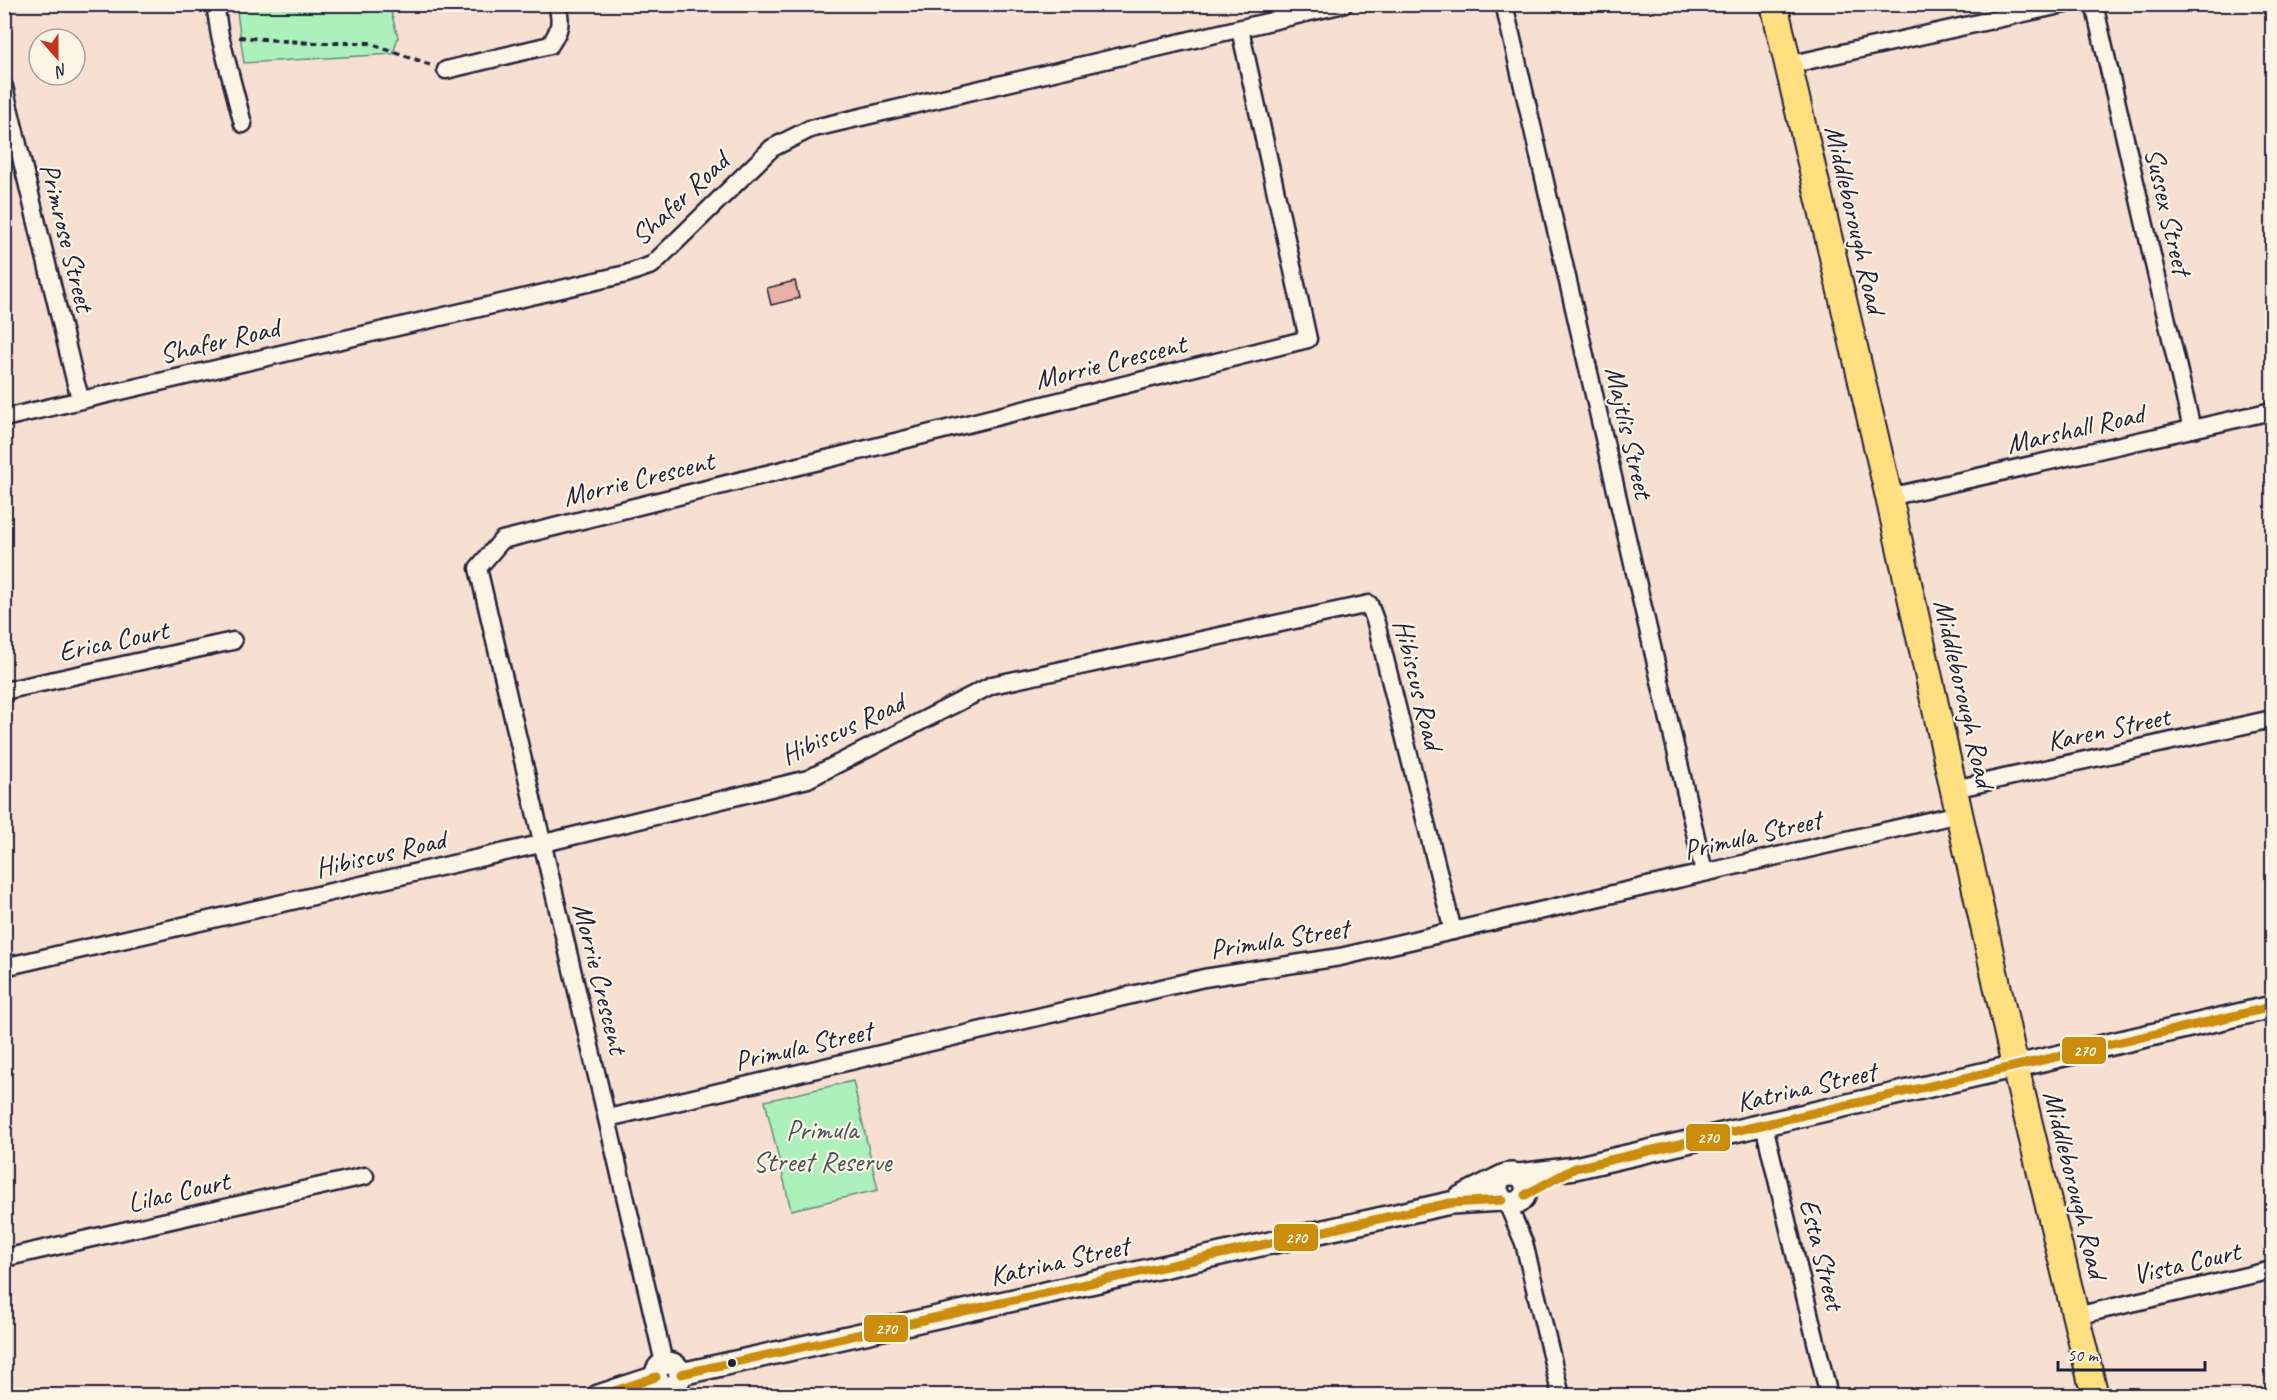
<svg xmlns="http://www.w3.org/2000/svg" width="2277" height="1400" viewBox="0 0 2277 1400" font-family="Caveat,sans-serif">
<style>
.green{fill:#acf1bc;stroke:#678a7c;stroke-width:1.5}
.building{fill:#eab0a6;stroke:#22223b;stroke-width:1.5}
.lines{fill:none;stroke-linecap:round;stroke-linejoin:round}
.minor-casing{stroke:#22223b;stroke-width:21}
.tertiary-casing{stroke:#22223b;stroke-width:26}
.primary-casing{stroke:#22223b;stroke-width:30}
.path{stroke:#22223b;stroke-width:4;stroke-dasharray:6 4.5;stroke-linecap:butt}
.minor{stroke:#fcf5e5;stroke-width:16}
.tertiary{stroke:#fcf5e5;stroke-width:21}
.primary{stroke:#ffdf80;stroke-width:26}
.bus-1-casing{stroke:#fcf5e5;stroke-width:14}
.bus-1{stroke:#cc8c0c;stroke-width:9}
.bus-dot{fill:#22223b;stroke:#fcf5e5;stroke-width:2}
.labels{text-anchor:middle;stroke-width:4.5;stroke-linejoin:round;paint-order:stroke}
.street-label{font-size:28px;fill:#22223b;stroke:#fcf5e5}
.park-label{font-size:28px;fill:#44565b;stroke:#fcf5e5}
.line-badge{stroke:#fcf5e5;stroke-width:2}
.badge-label{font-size:16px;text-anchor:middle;font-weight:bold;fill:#fff}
</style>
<rect width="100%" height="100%" fill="#f7e0d2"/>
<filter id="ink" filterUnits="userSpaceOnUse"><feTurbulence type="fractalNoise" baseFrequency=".0167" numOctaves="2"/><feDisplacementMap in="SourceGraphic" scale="12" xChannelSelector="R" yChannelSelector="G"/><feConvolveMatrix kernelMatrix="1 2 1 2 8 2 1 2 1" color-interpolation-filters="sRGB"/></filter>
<g filter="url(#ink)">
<g class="green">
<polygon points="236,5 389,5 398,37 393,54 244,63"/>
<polygon points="853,1081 878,1190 791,1210 765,1101"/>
</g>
<polygon class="building" points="795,281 799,298 771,305 767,288"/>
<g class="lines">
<g class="minor-casing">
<g id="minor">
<polyline points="215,4 220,36 243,124"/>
<polyline points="1504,4 1704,872"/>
<polyline points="2094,4 2192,429"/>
<polyline points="1788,65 2065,4"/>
<path d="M446,70L550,45C560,30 562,23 557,4"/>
<polyline points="4,87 76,384 81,400"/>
<polyline points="4,418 626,274 652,265 772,148 810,129 1344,4"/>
<polyline points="1889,497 2272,411"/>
<polyline points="4,691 233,641"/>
<polyline points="1954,789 2272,719"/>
<polyline points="4,967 540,844 808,779 992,685 1369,604 1376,623 1453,931"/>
<polyline points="608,1118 1204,978 1340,957 1959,814"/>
<polyline points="1764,1125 1829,1396"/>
<polyline points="1507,1203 1524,1243 1561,1396"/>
<polyline points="4,1258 365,1176"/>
<polyline points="2076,1316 2272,1270"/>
<path d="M664,1363C603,1098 538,834 478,568L502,540L1308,339L1240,29"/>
</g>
</g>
<g class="tertiary-casing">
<g id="tertiary">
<polyline points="1519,1175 1575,1168 2272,1007"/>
<path d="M1459,1198L1505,1175C1537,1167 1530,1216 1502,1200L1496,1190L1499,1179"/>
<circle cx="668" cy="1375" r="12"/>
<polyline points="681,1374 1450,1203 1502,1200"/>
<polyline points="598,1396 656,1377"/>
</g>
</g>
<g class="primary-casing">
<polyline id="primary" points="1774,4 1889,497 2015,1066 2095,1396"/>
</g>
<polyline class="path" points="239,37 311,43 369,43 431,65"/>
<use href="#minor" class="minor"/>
<use href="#tertiary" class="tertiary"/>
<use href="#primary" class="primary"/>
<g class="bus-1-casing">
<g id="bus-1">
<polyline points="1525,1195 1575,1168 2272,1007"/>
<polyline points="681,1374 1450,1203 1502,1200"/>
<polyline points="600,1396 656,1377"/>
</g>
</g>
<use href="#bus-1" class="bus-1"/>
</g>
</g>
<circle class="bus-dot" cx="732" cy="1363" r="5"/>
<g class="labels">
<g class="street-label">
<text transform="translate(679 198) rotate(-43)" y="10">Shafer Road</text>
<text transform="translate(2169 211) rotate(77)" y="10">Sussex Street</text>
<text transform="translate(1856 219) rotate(77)" y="10">Middleborough Road</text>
<text transform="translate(68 237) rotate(76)" y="10">Primrose Street</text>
<text transform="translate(219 340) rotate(-13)" y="10">Shafer Road</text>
<text transform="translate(1110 361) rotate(-14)" y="10">Morrie Crescent</text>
<text transform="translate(2075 428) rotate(-13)" y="10">Marshall Road</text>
<text transform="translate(1630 432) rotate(77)" y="10">Majtlis Street</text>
<text transform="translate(638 478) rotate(-14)" y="10">Morrie Crescent</text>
<text transform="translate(113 640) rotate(-12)" y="10">Erica Court</text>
<text transform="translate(1419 684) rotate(76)" y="10">Hibiscus Road</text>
<text transform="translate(1965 693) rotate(77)" y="10">Middleborough Road</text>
<text transform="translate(842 728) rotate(-25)" y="10">Hibiscus Road</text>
<text transform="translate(2108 728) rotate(-12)" y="10">Karen Street</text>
<text transform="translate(1752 834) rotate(-13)" y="10">Primula Street</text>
<text transform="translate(380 853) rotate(-13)" y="10">Hibiscus Road</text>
<text transform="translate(1279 938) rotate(-9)" y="10">Primula Street</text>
<text transform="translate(601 978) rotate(76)" y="10">Morrie Crescent</text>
<text transform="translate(803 1045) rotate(-13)" y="10">Primula Street</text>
<text transform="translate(1806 1086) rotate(-13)" y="10">Katrina Street</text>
<text transform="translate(2076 1184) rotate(76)" y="10">Middleborough Road</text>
<text transform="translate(178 1191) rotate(-13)" y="10">Lilac Court</text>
<text transform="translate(1823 1254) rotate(76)" y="10">Esta Street</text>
<text transform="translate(1059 1260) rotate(-13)" y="10">Katrina Street</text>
<text transform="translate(2186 1262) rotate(-13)" y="10">Vista Court</text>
</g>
<g class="park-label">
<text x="822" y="1139">Primula<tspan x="822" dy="32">Street Reserve</tspan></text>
</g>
</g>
<g class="line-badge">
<rect x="2061" y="1036" width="46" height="29" rx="6" fill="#cc8c0c"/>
<rect x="1685" y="1123" width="46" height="29" rx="6" fill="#cc8c0c"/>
<rect x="1273" y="1223" width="46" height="29" rx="6" fill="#cc8c0c"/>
<rect x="863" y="1314" width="46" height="29" rx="6" fill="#cc8c0c"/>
</g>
<g class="badge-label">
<text x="2084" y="1056">270</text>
<text x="1708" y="1143">270</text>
<text x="1296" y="1243">270</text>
<text x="886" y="1334">270</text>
</g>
<rect width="2277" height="1400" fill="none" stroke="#fcf5e5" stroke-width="24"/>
<rect x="12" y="12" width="2253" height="1376" fill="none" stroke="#22223b" stroke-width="2" filter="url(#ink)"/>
<g transform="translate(57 57) rotate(159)"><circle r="28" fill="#fcf5e5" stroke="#a5a1a1" stroke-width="1.5"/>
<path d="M0-4.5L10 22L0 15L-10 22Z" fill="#c8321e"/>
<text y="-9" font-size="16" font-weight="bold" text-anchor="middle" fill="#22223b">N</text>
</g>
<path d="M2058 1361v9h147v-9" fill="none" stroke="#22223b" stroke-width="3"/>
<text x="2067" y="1361" font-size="18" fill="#22223b" stroke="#fcf5e5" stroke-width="4.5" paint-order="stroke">50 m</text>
</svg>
